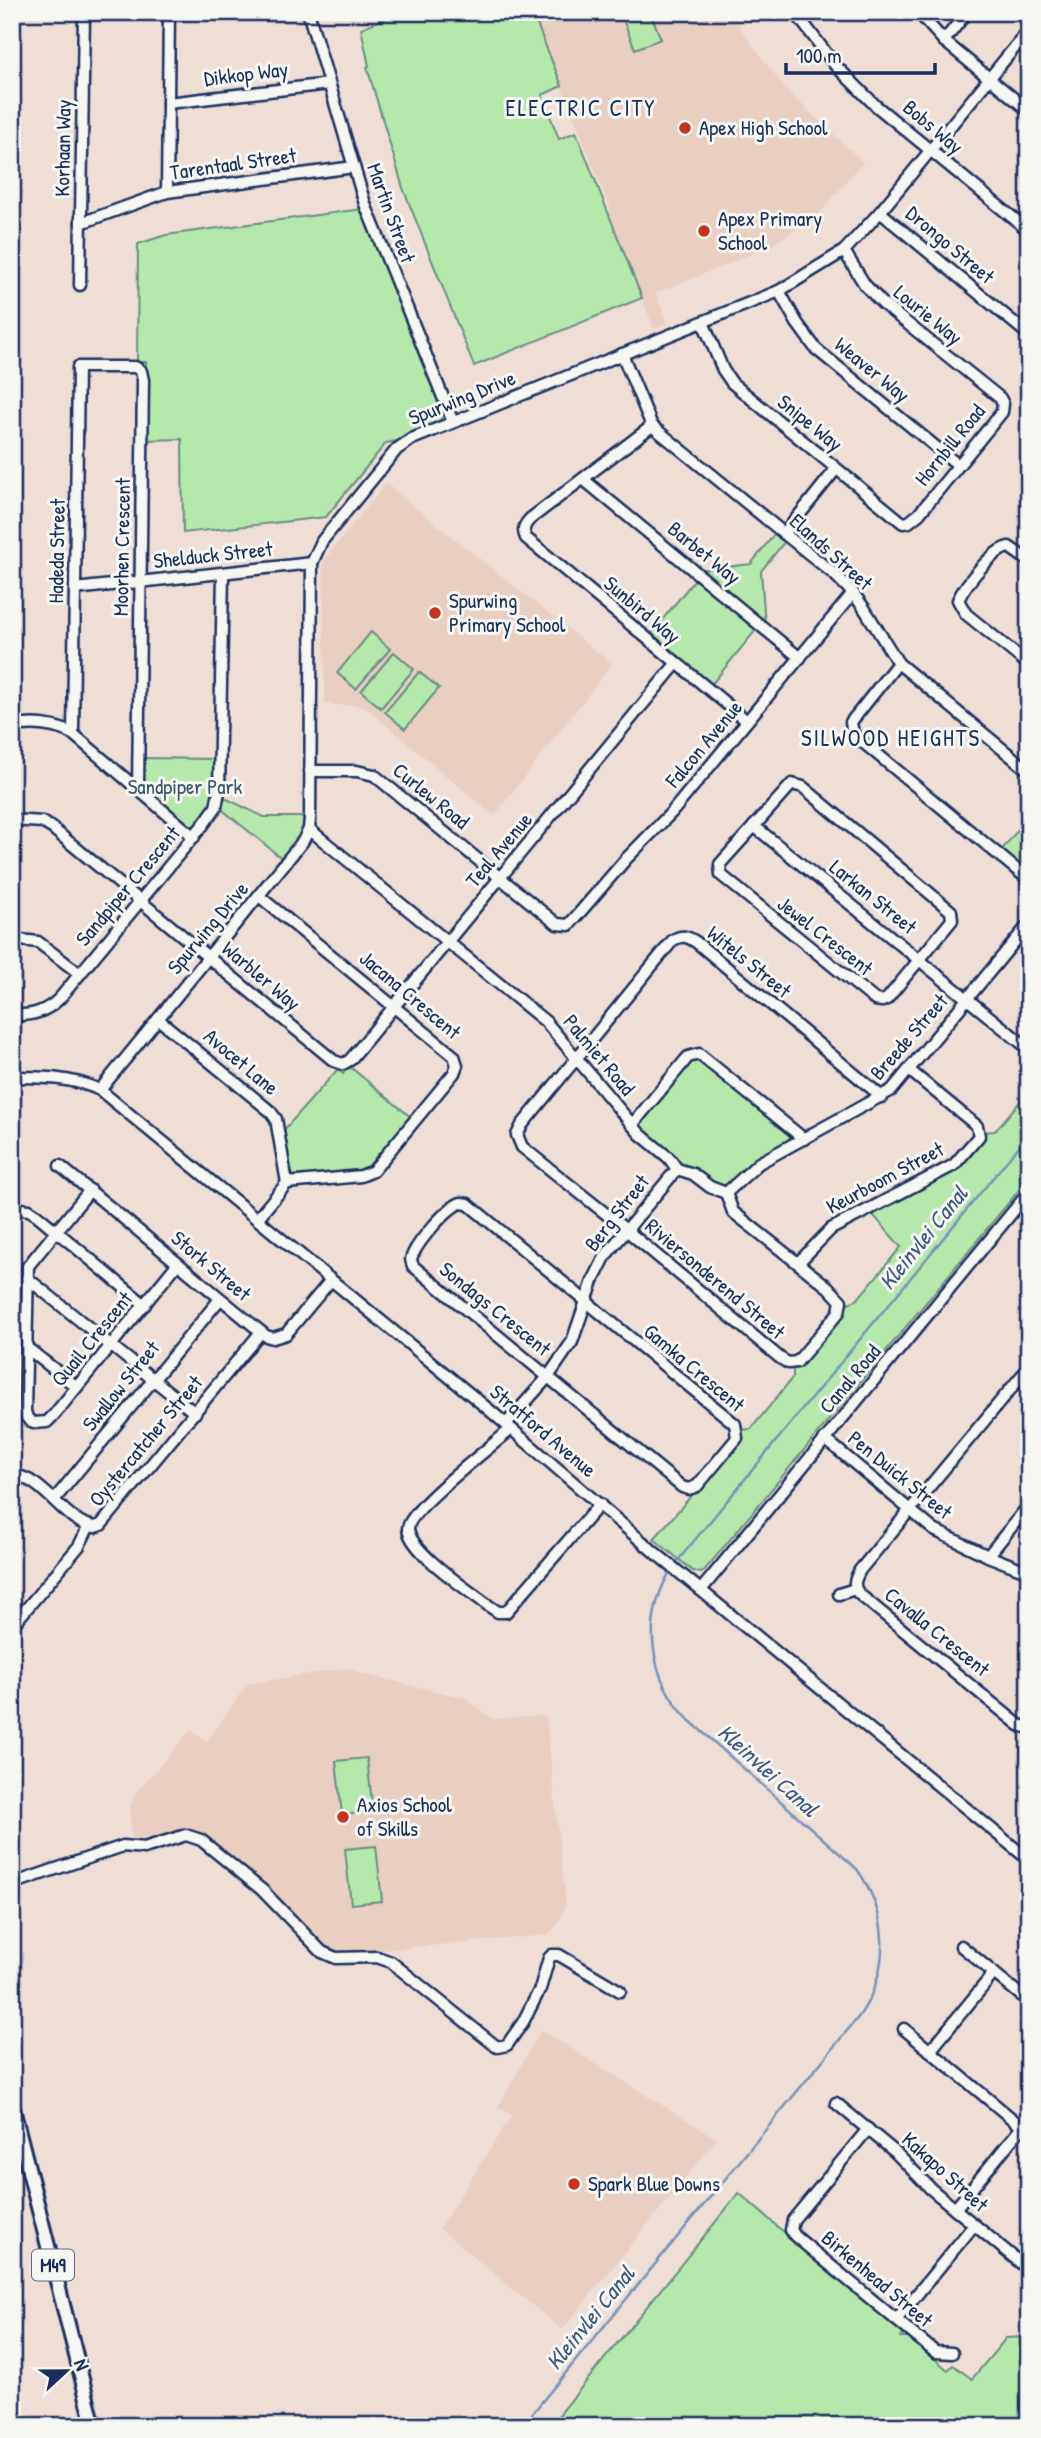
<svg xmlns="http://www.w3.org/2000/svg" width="1041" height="2438" viewBox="0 0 1041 2438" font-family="'Patrick Hand',sans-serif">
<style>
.built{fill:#e9cec2}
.green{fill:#b5e9ab;stroke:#688c84;stroke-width:2}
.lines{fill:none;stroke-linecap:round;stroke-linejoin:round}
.stream{stroke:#7493bb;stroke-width:2.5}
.minor-casing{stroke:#1b2f5e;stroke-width:15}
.major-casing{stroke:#1b2f5e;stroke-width:18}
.minor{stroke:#f6f6f2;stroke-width:10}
.major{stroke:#f6f6f2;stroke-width:12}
.poi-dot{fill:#c8321e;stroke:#f6f6f2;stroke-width:2.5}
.labels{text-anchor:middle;stroke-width:6;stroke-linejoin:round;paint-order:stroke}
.shield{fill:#f6f6f2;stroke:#5d6b8a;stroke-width:2}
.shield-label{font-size:19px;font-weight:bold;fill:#1b2f5e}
.street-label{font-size:21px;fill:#1b2f5e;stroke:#f6f6f2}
.poi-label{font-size:21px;fill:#1b2f5e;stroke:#f6f6f2;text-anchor:start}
.park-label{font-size:21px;fill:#3a546d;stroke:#f6f6f2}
.neighbourhood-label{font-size:23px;letter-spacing:2px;fill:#1b2f5e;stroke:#f6f6f2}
.water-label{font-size:23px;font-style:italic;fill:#405885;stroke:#f6f6f2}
</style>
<rect width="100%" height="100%" fill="#eeded6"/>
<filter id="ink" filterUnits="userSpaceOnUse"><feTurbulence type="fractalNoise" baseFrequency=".0143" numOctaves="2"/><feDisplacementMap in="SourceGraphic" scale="14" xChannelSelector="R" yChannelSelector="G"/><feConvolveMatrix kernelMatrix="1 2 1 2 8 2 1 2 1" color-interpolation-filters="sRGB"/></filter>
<g filter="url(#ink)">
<g class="built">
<polygon points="532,12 733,12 742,31 788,92 863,162 817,216 769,247 656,293 667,323 654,329 608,213 611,210"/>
<polygon points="386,484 612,664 494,816 364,706 325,704 323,561"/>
<polygon points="348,1668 362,1674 466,1698 492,1719 546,1716 566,1905 557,1925 548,1935 339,1954 322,1946 273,1893 195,1830 188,1829 142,1844 140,1838 134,1840 131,1834 130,1807 135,1794 191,1730 206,1742 248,1684"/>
<polygon points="541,2030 717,2139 562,2330 439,2228 512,2115 498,2107"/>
</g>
<g class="green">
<polygon points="400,12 532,12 562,86 542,95 559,139 576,132 642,298 474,366 403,188 367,67 369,66 361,28"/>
<polygon points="620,12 650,12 661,39 635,49"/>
<polygon points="362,209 442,409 441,420 397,441 386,443 326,517 183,533 182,439 146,440 146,362 137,362 138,244 166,235"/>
<polygon points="776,532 786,540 761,571 765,624 700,570 751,564"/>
<polygon points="695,579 756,630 711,685 650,635"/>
<polygon points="371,632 390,649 356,689 337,673"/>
<polygon points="394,652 414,669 381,708 361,691"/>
<polygon points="419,672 439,688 405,729 385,712"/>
<path d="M141,758L216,759C214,790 217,802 196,826L187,825L143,790Z"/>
<polygon points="221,796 264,817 304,817 302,835 284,860 219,807"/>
<polygon points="1029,816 1029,875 1000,852"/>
<polygon points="697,1058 790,1135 788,1143 753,1162 733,1182 721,1186 712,1183 694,1170 682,1167 640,1127 640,1121 690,1060"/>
<polygon points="349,1066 412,1118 367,1171 293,1178 289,1172 283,1131 338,1069 343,1074"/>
<polygon points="1029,1091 1029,1178 704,1571 701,1573 693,1571 654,1539 740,1439 741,1430 751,1429 793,1377 793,1367 796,1366 843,1313 845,1304 857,1300 901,1247 874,1216 874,1211 959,1166 983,1132 995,1131"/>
<polygon points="367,1758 373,1812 342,1815 336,1761"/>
<polygon points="376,1846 382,1901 351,1904 345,1849"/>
<polygon points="739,2193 779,2228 907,2330 901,2338 909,2338 948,2370 953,2365 972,2379 1006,2338 1025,2337 1029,2359 1029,2421 1025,2426 550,2426"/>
</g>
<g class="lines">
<g class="stream">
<polyline points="675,1564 1029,1134"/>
<path d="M522,2426L860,2015C891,1968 889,1915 857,1869L689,1720C649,1679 641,1620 671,1570"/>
</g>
<g class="minor-casing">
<g id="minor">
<polyline points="308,12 365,204 453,422"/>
<polyline points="795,12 835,65 875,105 1029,231"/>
<polyline points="918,12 944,41 1029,111"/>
<polyline points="944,41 967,12"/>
<polyline points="168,103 329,84"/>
<polyline points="167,192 169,12"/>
<polyline points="880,212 1029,335"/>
<polyline points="81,223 167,192 354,167"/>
<polyline points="80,285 84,12"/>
<polyline points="779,291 797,323 816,349 958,465"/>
<polyline points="703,322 723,370 732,383 903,523 909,522 919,514 1002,412 1003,404 1000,398 883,304 865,285 844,251"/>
<polyline points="622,354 652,426 834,574 853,593 864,608 898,663 1029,771"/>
<path d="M652,426L530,519C524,525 522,530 526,538L747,721"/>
<polyline points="583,479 800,658"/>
<polyline points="784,534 836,469"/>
<path d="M1029,561L1009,547C993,549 965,585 958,600L966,614L1029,665"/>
<polyline points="75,589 312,563"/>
<polyline points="898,663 851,722 853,734 1029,880"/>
<path d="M12,727C32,722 56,725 73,734L194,837"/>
<polyline points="73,734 78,367 135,367 141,371 143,380 138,790"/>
<polyline points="310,771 357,771 374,775 557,924 569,925 626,859 672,812 853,593"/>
<polygon points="792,784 803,787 951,911 952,920 887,999 882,1001 875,1000 721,875 720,864"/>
<polyline points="12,820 42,822 52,828 334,1061 343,1064 350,1060 676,664"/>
<polyline points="754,826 1029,1049"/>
<polyline points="309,829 546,1022 640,1134 669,1158 677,1169 693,1174 710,1187 726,1193"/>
<polyline points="259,896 454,1056 457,1065 454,1073 373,1171 361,1176 287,1183"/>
<polyline points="12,939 38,942 80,974"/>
<path d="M12,1015C32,1016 46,1012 60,998L203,825L216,807L219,792L223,573"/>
<polyline points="158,1019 270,1111 276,1119 287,1183 257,1219"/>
<path d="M12,1077C43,1077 71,1077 100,1090L487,1408L653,1551L1029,1860"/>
<polyline points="100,1090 303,841 309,829 310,818 312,563 322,541 397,449 412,439 779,291 844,251 880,212 1029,30"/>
<polyline points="632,1125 688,1057 699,1054 804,1139"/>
<polyline points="60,1166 266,1336 273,1338 286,1334 331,1280"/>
<polyline points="90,1190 28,1266 25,1411 27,1418 33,1423 47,1422 54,1415 178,1263"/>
<path d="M726,1193L733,1212L828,1287L841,1301L839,1312L797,1362L788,1363L780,1358L625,1229L522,1147L517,1135L522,1125L673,940C683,934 688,937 696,942L882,1097"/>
<polyline points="726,1193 759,1163 892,1090 1029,924"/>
<path d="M461,1203L468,1204L485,1218L735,1424L737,1438L697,1486L689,1489L682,1487L413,1266C411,1260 410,1260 413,1254C419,1241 447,1207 461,1203Z"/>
<polyline points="12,1208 29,1210 37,1215 145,1305"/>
<polyline points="798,1263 831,1229 954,1165 979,1136 977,1126 909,1070"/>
<polyline points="27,1278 195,1413"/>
<polyline points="27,1348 77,1387"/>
<path d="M1029,1367L860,1570C855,1579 852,1586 859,1594L1019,1725L1029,1728"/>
<polyline points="506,1424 548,1377 572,1342 593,1281 606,1255 677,1169"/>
<path d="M511,1429C495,1444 407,1510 408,1529C411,1553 470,1591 489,1606L498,1612H506L600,1504"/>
<polyline points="825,1439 934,1530 988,1556 1029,1572"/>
<path d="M12,1475C46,1478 62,1522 95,1527L101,1525L261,1332"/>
<polyline points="54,1500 220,1299"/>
<polyline points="988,1556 1029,1505"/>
<polyline points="701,1590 1029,1192"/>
<polyline points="839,1594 855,1589"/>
<polyline points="12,1626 79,1546 89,1526"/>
<polyline points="12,1884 123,1846 144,1848 186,1835 201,1840 262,1890 322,1952 336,1958 377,1957 391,1962 497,2047 507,2045 523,2022 540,1989 549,1958 552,1955 559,1955 620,1991"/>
<polyline points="961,1946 1029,2002"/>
<polyline points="904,2029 1029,2133"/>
<polyline points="930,2051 994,1973"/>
<polyline points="836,2103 895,2152 931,2189 1029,2270"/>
<polyline points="868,2129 793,2220 791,2230 795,2236 935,2352 952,2353"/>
<polyline points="955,2209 1022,2127"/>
<polyline points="896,2320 974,2225"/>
</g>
</g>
<g class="major-casing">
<polyline id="major" points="12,2105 94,2426"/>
</g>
<use href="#minor" class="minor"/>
<use href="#major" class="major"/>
</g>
</g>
<g class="poi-dot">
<circle cx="685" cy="128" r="7"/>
<circle cx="704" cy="231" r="7"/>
<circle cx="435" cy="613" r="7"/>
<circle cx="343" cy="1817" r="7"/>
<circle cx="574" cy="2184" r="7"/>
</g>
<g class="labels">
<rect class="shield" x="32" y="2249.5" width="42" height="31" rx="5"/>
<g class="shield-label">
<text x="53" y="2272">M49</text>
</g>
<g class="street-label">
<text transform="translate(246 74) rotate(-7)" y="7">Dikkop Way</text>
<text transform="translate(933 127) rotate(40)" y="7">Bobs Way</text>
<text transform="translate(63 148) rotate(-89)" y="7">Korhaan Way</text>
<text transform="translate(233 164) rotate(-8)" y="7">Tarentaal Street</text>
<text transform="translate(391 213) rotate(70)" y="7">Martin Street</text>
<text transform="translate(950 245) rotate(40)" y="7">Drongo Street</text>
<text transform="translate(928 315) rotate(39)" y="7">Lourie Way</text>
<text transform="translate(872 370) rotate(39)" y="7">Weaver Way</text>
<text transform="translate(462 398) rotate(-22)" y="7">Spurwing Drive</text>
<text transform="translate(810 423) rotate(39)" y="7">Snipe Way</text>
<text transform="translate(950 445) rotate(-51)" y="7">Hornbill Road</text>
<text transform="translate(122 547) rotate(-89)" y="7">Moorhen Crescent</text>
<text transform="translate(57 551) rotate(-89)" y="7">Hadeda Street</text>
<text transform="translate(831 552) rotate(42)" y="7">Elands Street</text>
<text transform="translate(704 553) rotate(39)" y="7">Barbet Way</text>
<text transform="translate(213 555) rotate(-6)" y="7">Shelduck Street</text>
<text transform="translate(642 610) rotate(40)" y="7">Sunbird Way</text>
<text transform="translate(704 744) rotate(-50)" y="7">Falcon Avenue</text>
<text transform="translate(431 796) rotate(39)" y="7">Curlew Road</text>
<text transform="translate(499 850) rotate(-50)" y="7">Teal Avenue</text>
<text transform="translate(128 886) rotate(-50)" y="7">Sandpiper Crescent</text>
<text transform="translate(873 897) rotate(39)" y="7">Larkan Street</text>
<text transform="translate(208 928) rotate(-50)" y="7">Spurwing Drive</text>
<text transform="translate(825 936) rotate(38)" y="7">Jewel Crescent</text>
<text transform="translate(749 962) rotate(39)" y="7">Witels Street</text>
<text transform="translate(261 976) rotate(40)" y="7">Warbler Way</text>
<text transform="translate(410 995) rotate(40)" y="7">Jacana Crescent</text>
<text transform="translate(909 1037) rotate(-49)" y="7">Breede Street</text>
<text transform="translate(599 1055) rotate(50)" y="7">Palmiet Road</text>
<text transform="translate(241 1062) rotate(40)" y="7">Avocet Lane</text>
<text transform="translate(885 1178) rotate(-28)" y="7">Keurboom Street</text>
<text transform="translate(617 1213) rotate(-52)" y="7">Berg Street</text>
<text transform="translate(211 1266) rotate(40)" y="7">Stork Street</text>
<text transform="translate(715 1279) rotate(40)" y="7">Riviersonderend Street</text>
<text transform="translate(495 1309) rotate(39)" y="7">Sondags Crescent</text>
<text transform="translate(92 1339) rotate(-51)" y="7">Quail Crescent</text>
<text transform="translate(694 1368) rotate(40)" y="7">Gamka Crescent</text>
<text transform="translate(850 1379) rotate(-50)" y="7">Canal Road</text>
<text transform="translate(121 1386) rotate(-51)" y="7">Swallow Street</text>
<text transform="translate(543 1431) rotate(40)" y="7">Stratford Avenue</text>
<text transform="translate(146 1441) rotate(-50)" y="7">Oystercatcher Street</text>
<text transform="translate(900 1475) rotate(39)" y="7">Pen Duick Street</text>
<text transform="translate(937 1632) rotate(39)" y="7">Cavalla Crescent</text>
<text transform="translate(945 2172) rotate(42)" y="7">Kakapo Street</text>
<text transform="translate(877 2279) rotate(40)" y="7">Birkenhead Street</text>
</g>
<g class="poi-label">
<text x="699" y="135">Apex High School</text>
<text x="718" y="226">Apex Primary<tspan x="718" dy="24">School</tspan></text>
<text x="449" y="608">Spurwing<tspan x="449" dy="24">Primary School</tspan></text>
<text x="357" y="1812">Axios School<tspan x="357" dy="24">of Skills</tspan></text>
<text x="588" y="2191">Spark Blue Downs</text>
</g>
<g class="park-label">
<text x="185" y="794">Sandpiper Park</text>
</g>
<g class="neighbourhood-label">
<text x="581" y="116">ELECTRIC CITY</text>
<text x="891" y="746">SILWOOD HEIGHTS</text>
</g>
<g class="water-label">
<text transform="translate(923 1238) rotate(-51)" y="8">Kleinvlei Canal</text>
<text transform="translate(768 1770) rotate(42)" y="8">Kleinvlei Canal</text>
<text transform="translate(590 2318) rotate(-51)" y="8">Kleinvlei Canal</text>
</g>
</g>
<rect width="1041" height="2438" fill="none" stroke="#f6f6f2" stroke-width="42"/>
<rect x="21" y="21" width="999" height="2396" fill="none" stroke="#1b2f5e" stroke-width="2.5" filter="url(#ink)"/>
<g transform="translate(66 2371) rotate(68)" stroke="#f6f6f2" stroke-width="5" paint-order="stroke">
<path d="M0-5L12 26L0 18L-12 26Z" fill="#1b2f5e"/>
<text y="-10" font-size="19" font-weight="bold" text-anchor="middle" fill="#1b2f5e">N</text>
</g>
<path d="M786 63v10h149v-10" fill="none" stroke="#1b2f5e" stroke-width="3.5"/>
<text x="796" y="63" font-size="21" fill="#1b2f5e" stroke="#f6f6f2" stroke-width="5" paint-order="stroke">100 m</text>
</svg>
